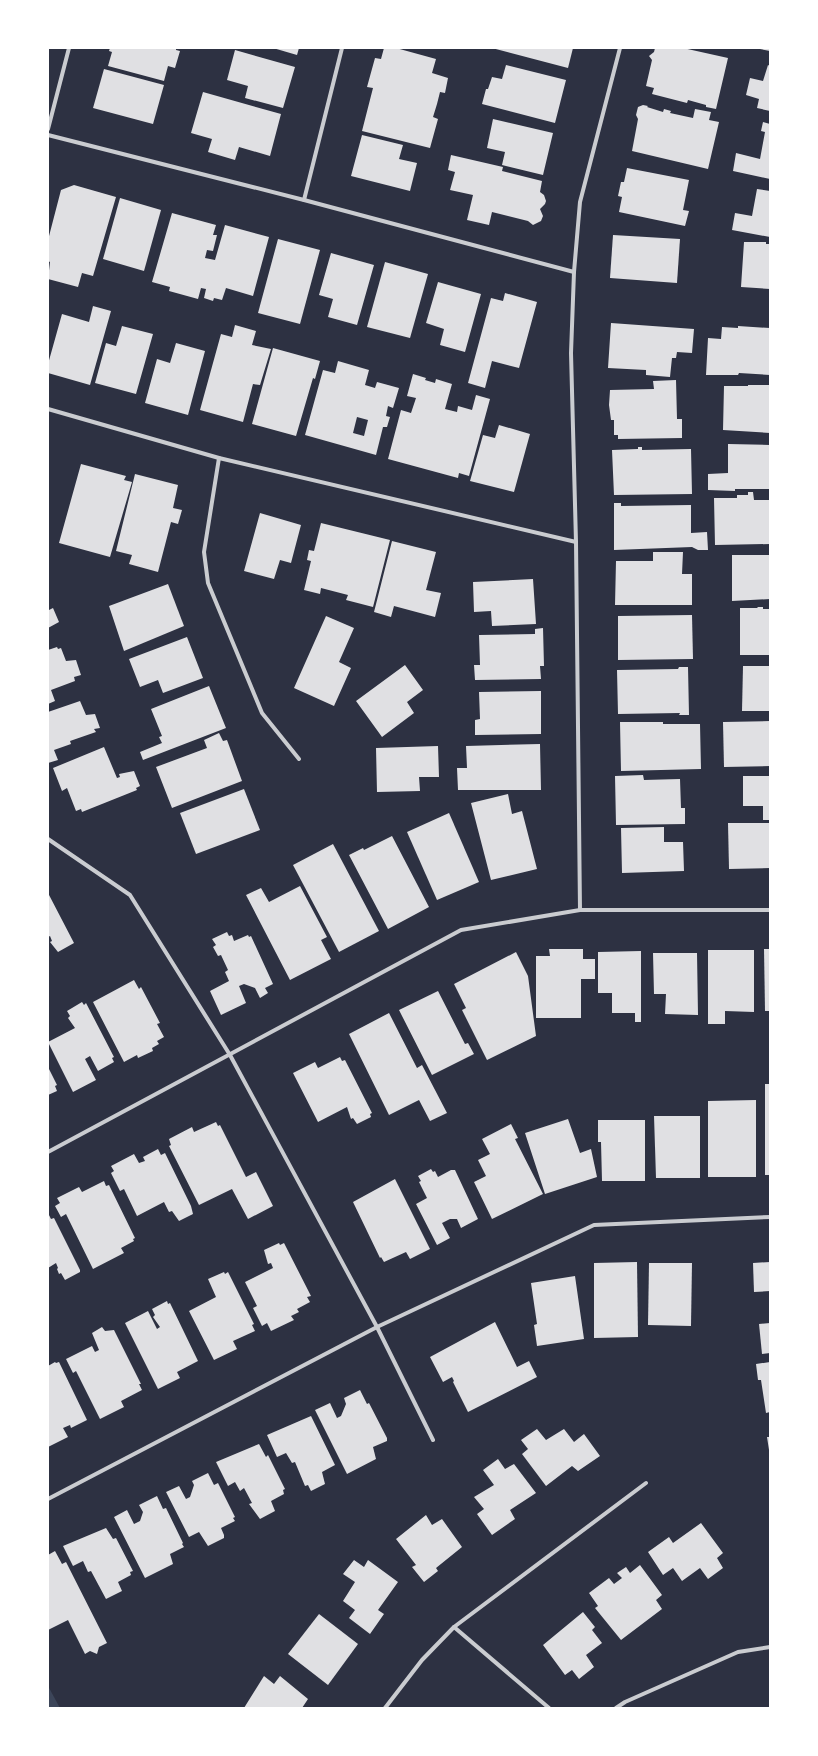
<svg xmlns="http://www.w3.org/2000/svg" width="818" height="1756" viewBox="0 0 818 1756" font-family="'PT Sans',sans-serif">
<style>
.green{fill:#3c4559}
.building{fill:#e0e0e3;fill-rule:evenodd}
.lines{fill:none;stroke-linecap:round;stroke-linejoin:round}
.minor{stroke:#caccd0;stroke-width:4}
</style>
<rect width="100%" height="100%" fill="#2d3142"/>
<polygon class="green" points="48,1686 60,1708 48,1708"/>
<g class="building">
<polygon points="110,48 176,48 176,50 180,51 175,68 168,66 164,81 108,66 112,52 109,51"/>
<polygon points="273,48 299,48 297,55"/>
<polygon points="384,48 396,48 436,59 432,73 448,78 445,93 440,92 437,104 433,117 438,119 430,148 362,131 373,88 367,87 375,58 381,59"/>
<polygon points="492,48 573,48 568,68"/>
<polygon points="655,48 683,48 728,58 716,109 706,107 706,105 688,100 687,103 652,94 654,88 646,86 652,60 649,56 654,52"/>
<polygon points="760,48 770,48 770,51 760,49"/>
<polygon points="235,50 295,67 283,108 245,98 248,86 227,80"/>
<polygon points="506,65 566,80 555,123 482,104 486,89 488,89 492,77 502,79"/>
<polygon points="768,65 770,66 770,111 757,108 759,99 746,95 750,78 763,81"/>
<polygon points="104,69 164,85 153,124 93,108"/>
<polygon points="203,92 281,114 270,156 239,147 235,160 208,152 212,139 191,133"/>
<polygon points="643,105 648,106 647,107 663,112 664,109 671,111 670,113 693,118 695,109 711,112 709,120 719,122 708,169 632,151 638,119 636,115 638,107"/>
<polygon points="493,119 553,133 543,175 502,165 505,152 487,148"/>
<polygon points="763,122 770,124 770,179 733,171 736,153 760,159 765,132 761,131"/>
<polygon points="362,135 403,145 399,159 417,163 410,191 351,176"/>
<polygon points="451,155 503,167 502,171 542,181 540,192 544,195 546,201 545,204 540,209 543,216 541,221 533,225 528,221 492,212 489,225 467,220 473,195 450,190 455,172 448,170"/>
<polygon points="627,168 689,180 683,210 689,211 685,226 619,212 622,197 618,196 621,182 624,182"/>
<polygon points="74,185 116,197 93,276 82,273 78,287 48,279 50,262 48,261 48,240 61,190"/>
<polygon points="757,189 770,191 770,237 732,230 735,213 752,216"/>
<polygon points="120,198 161,210 144,271 103,259"/>
<polygon points="172,213 216,225 213,235 217,235 213,251 207,250 205,258 215,260 225,225 269,237 253,296 226,288 222,300 214,298 213,301 204,298 206,289 201,288 198,299 169,291 170,287 152,282"/>
<polygon points="613,235 680,239 677,283 610,278"/>
<polygon points="278,239 320,250 300,324 258,313"/>
<polygon points="744,242 766,242 766,244 770,244 770,289 741,287"/>
<polygon points="331,253 374,265 357,325 328,317 333,299 319,295"/>
<polygon points="385,262 428,274 410,338 367,327"/>
<polygon points="438,282 481,294 465,352 440,345 444,329 426,323"/>
<polygon points="505,293 537,302 519,368 492,361 485,388 468,383 491,298 503,301"/>
<polygon points="93,306 111,311 90,385 48,373 48,364 62,314 89,322"/>
<polygon points="611,323 694,329 692,353 677,352 676,358 672,358 670,377 646,375 646,370 608,368"/>
<polygon points="235,325 256,331 252,345 271,349 260,385 253,384 243,422 200,410 221,334 232,337"/>
<polygon points="122,326 153,334 136,394 95,383 106,343 116,346"/>
<polygon points="738,326 770,328 770,375 739,373 738,375 706,375 708,338 721,339 722,327 738,328"/>
<polygon points="176,343 205,351 188,415 145,403 157,359 170,363"/>
<polygon points="273,348 320,361 315,379 313,378 296,436 252,424"/>
<path d="M338,361L369,370L365,385L375,388L377,382L399,388L393,408L388,406L386,416L390,417L387,427H383L376,455L305,435L323,370L335,373ZM357,417L368,420L364,436L353,433Z"/>
<polygon points="413,374 426,378 425,380 435,383 436,379 452,384 445,409 457,412 458,406 472,410 476,395 490,399 469,476 459,473 458,478 388,459 401,410 411,413 416,398 407,396"/>
<polygon points="676,380 677,419 682,419 682,438 618,439 618,435 614,435 614,420 611,420 609,405 610,390 654,389 653,381"/>
<polygon points="748,385 770,385 770,433 723,430 724,386 748,386"/>
<polygon points="499,425 530,434 514,492 470,481 483,435 495,438"/>
<polygon points="728,444 770,445 770,489 735,489 735,491 708,490 708,474 728,473"/>
<polygon points="638,447 642,447 642,450 691,449 692,494 614,495 612,450 638,449"/>
<polygon points="81,464 126,476 124,480 132,482 110,557 59,543"/>
<polygon points="135,474 178,485 173,508 182,510 178,524 171,522 158,572 129,564 132,555 116,551"/>
<polygon points="748,492 753,492 754,500 770,500 770,544 715,545 714,498 737,498 737,495 748,495"/>
<polygon points="614,503 621,503 621,506 691,505 691,533 707,532 708,550 698,550 692,547 614,550"/>
<polygon points="260,513 301,525 291,563 280,560 274,579 244,571"/>
<polygon points="321,523 390,540 373,607 346,600 348,595 321,588 320,594 304,590 311,561 307,560 309,550 314,551"/>
<polygon points="392,541 436,552 426,590 441,593 435,617 394,606 391,617 374,612"/>
<polygon points="653,552 683,552 682,574 692,574 692,605 615,605 616,561 653,561"/>
<polygon points="732,555 770,555 770,599 732,601"/>
<polygon points="533,579 536,624 492,626 491,611 474,612 473,582"/>
<polygon points="168,584 184,626 124,651 109,606"/>
<polygon points="48,607 49,610 53,608 59,622 48,628"/>
<polygon points="758,607 763,607 763,609 770,609 770,655 740,655 740,608 757,608"/>
<polygon points="692,615 693,659 618,660 618,616"/>
<polygon points="326,616 354,628 339,662 351,668 334,706 294,688"/>
<polygon points="543,628 544,666 540,666 541,679 475,680 474,665 480,665 479,635 535,634 535,629"/>
<polygon points="187,637 203,678 163,693 158,680 140,687 129,659"/>
<polygon points="57,647 58,649 61,648 66,661 76,660 81,675 74,677 75,681 51,690 55,701 48,704 48,650"/>
<polygon points="405,665 423,690 407,702 414,713 382,737 356,701"/>
<polygon points="743,666 770,666 770,711 742,711"/>
<polygon points="679,667 688,667 689,715 679,715 680,713 618,714 617,670 678,669"/>
<polygon points="209,686 226,728 143,760 140,752 162,743 159,737 162,736 151,709"/>
<polygon points="541,691 541,734 475,735 475,720 480,719 479,692"/>
<polygon points="80,701 86,715 95,714 100,728 94,729 96,732 70,741 71,744 54,750 58,760 48,763 48,712"/>
<polygon points="770,721 770,766 724,767 723,722"/>
<polygon points="620,722 663,722 663,724 700,724 701,769 621,771"/>
<polygon points="219,733 223,741 227,740 242,781 172,808 156,767 207,748 204,740"/>
<polygon points="540,744 541,790 458,790 457,768 467,768 466,746"/>
<polygon points="438,746 439,777 419,777 420,791 377,792 376,748"/>
<polygon points="104,747 117,778 120,777 119,774 134,771 140,786 136,788 137,790 82,812 81,809 76,811 67,788 62,791 53,768"/>
<polygon points="643,775 644,780 680,779 681,808 685,808 685,824 616,825 615,776"/>
<polygon points="743,776 770,776 770,820 763,820 763,806 743,806"/>
<polygon points="244,789 260,830 196,854 180,813"/>
<polygon points="508,794 512,814 522,811 537,869 491,880 471,803"/>
<polygon points="449,813 479,882 437,900 407,832"/>
<polygon points="728,823 770,823 770,868 729,869"/>
<polygon points="664,827 664,842 683,842 684,871 622,873 621,828"/>
<polygon points="392,836 429,907 388,929 349,855 363,848 364,850"/>
<polygon points="333,844 379,931 339,952 293,865"/>
<polygon points="300,886 327,937 321,940 331,959 290,980 246,895 261,888 269,902"/>
<polygon points="48,893 74,943 58,952 50,942 52,941 50,936 48,937"/>
<polygon points="227,932 229,936 232,935 234,941 248,935 249,937 251,936 273,984 265,988 268,993 260,998 255,988 244,984 239,986 246,1003 221,1015 210,991 229,981 225,972 228,970 221,955 218,956 213,947 216,945 212,939"/>
<polygon points="549,949 583,949 583,959 595,959 595,979 581,979 581,1018 536,1018 536,956 550,956"/>
<polygon points="764,949 770,949 770,1011 765,1011"/>
<polygon points="708,950 754,950 754,1012 725,1011 725,1024 708,1024"/>
<polygon points="641,951 641,1022 635,1022 635,1013 612,1013 612,993 598,993 598,952"/>
<polygon points="516,952 528,976 536,1036 487,1060 462,1010 466,1008 454,984"/>
<polygon points="653,953 697,953 698,1015 665,1014 666,994 654,994"/>
<polygon points="134,980 139,989 141,987 160,1023 157,1024 164,1037 157,1041 159,1044 152,1048 153,1051 138,1058 137,1055 124,1062 93,1002"/>
<polygon points="438,991 465,1044 468,1043 474,1054 432,1075 399,1010"/>
<polygon points="82,1002 84,1005 86,1003 114,1057 112,1058 114,1062 98,1071 90,1056 85,1059 96,1080 73,1092 48,1042 75,1028 68,1018 70,1016 67,1011"/>
<polygon points="389,1013 417,1068 422,1065 447,1113 430,1121 419,1100 389,1115 349,1034"/>
<polygon points="340,1057 342,1061 345,1060 372,1113 370,1114 371,1117 357,1124 353,1118 351,1119 347,1107 318,1122 293,1073 315,1062 318,1068"/>
<polygon points="48,1067 57,1085 55,1086 57,1091 48,1095"/>
<rect x="765" y="1084" width="5" height="91"/>
<polygon points="756,1100 756,1177 708,1177 708,1101"/>
<polygon points="654,1116 700,1116 700,1178 656,1178"/>
<polygon points="568,1119 580,1153 591,1149 597,1177 545,1194 525,1133"/>
<polygon points="598,1120 645,1120 645,1181 602,1181 601,1142 598,1142"/>
<polygon points="216,1122 218,1126 220,1125 246,1177 256,1172 273,1206 248,1219 232,1189 199,1205 169,1146 171,1145 169,1139 192,1127 194,1132"/>
<polygon points="511,1124 518,1138 515,1139 543,1194 492,1219 474,1182 486,1176 478,1160 490,1154 482,1139"/>
<polygon points="158,1149 161,1155 165,1153 191,1206 193,1214 179,1221 172,1211 169,1212 164,1202 137,1216 124,1189 120,1191 111,1173 114,1171 111,1166 134,1154 139,1163 145,1161 143,1157"/>
<polygon points="431,1169 433,1172 435,1171 438,1177 451,1170 455,1170 478,1219 461,1228 457,1219 450,1219 442,1223 450,1238 437,1245 416,1204 427,1198 419,1182 421,1181 418,1176"/>
<polygon points="395,1179 430,1249 410,1259 406,1252 384,1262 381,1257 380,1258 353,1202"/>
<polygon points="104,1181 106,1186 109,1185 135,1238 133,1239 134,1241 121,1248 124,1253 93,1269 66,1214 61,1217 55,1206 60,1203 57,1198 79,1187 82,1192"/>
<polygon points="48,1213 51,1219 54,1218 80,1270 80,1272 65,1280 61,1273 59,1274 57,1269 58,1268 56,1263 48,1268"/>
<polygon points="279,1243 280,1245 284,1243 311,1296 307,1297 310,1302 297,1309 299,1312 291,1316 294,1320 271,1331 267,1323 262,1326 253,1308 257,1306 245,1282 273,1268 271,1263 268,1264 264,1250"/>
<polygon points="637,1262 638,1337 594,1338 594,1263"/>
<polygon points="770,1262 770,1291 754,1292 753,1263"/>
<polygon points="649,1263 692,1263 691,1326 648,1325"/>
<polygon points="224,1272 225,1274 228,1272 254,1324 252,1325 255,1331 233,1341 237,1349 214,1360 189,1311 216,1297 208,1279"/>
<polygon points="575,1276 584,1339 537,1346 534,1325 537,1324 531,1283"/>
<polygon points="167,1301 168,1304 170,1303 198,1361 177,1372 180,1378 158,1389 125,1323 148,1311 157,1329 160,1327 153,1317 155,1315 152,1309"/>
<polygon points="495,1322 517,1367 529,1361 537,1377 468,1412 453,1382 454,1381 452,1377 443,1382 430,1357"/>
<polygon points="770,1323 770,1353 762,1354 759,1324"/>
<polygon points="102,1327 105,1331 114,1330 141,1384 139,1384 142,1390 121,1401 124,1407 100,1419 76,1371 73,1373 66,1359 92,1346 95,1352 99,1350 92,1333"/>
<polygon points="55,1362 56,1363 59,1362 87,1420 71,1428 70,1425 63,1428 68,1437 48,1447 48,1366"/>
<polygon points="770,1362 770,1412 766,1413 761,1380 758,1380 756,1364"/>
<polygon points="360,1390 367,1404 369,1403 387,1438 387,1441 373,1447 376,1459 347,1474 315,1410 330,1403 337,1418 341,1416 346,1404 344,1398"/>
<polygon points="311,1416 335,1465 322,1472 325,1484 311,1491 308,1485 305,1486 295,1462 292,1463 286,1453 277,1457 267,1435"/>
<polygon points="537,1429 546,1440 564,1429 574,1442 584,1434 600,1456 578,1471 572,1466 546,1486 522,1454 528,1449 521,1440"/>
<polygon points="767,1437 770,1437 770,1450 769,1450"/>
<polygon points="259,1444 266,1457 268,1455 285,1489 283,1490 284,1494 271,1501 275,1511 260,1519 249,1504 252,1503 244,1488 240,1491 235,1482 228,1486 216,1462"/>
<polygon points="498,1459 505,1469 514,1464 536,1493 510,1510 515,1519 492,1535 477,1514 484,1509 474,1497 494,1485 483,1470"/>
<polygon points="208,1473 214,1485 218,1483 235,1517 233,1518 235,1521 221,1528 224,1535 224,1538 208,1546 199,1532 189,1537 166,1492 179,1486 186,1499 190,1497 194,1485 192,1481"/>
<polygon points="157,1496 163,1509 166,1508 183,1543 182,1544 184,1547 170,1554 173,1564 145,1578 114,1517 127,1510 134,1524 140,1521 143,1512 139,1505"/>
<polygon points="426,1515 432,1525 442,1519 462,1547 436,1568 438,1571 424,1582 412,1567 416,1565 396,1539"/>
<polygon points="701,1523 723,1553 717,1558 723,1568 708,1579 700,1568 682,1581 673,1568 663,1575 648,1552 669,1537 673,1543"/>
<polygon points="106,1528 113,1539 116,1538 133,1571 130,1572 131,1575 118,1582 122,1591 106,1599 91,1571 88,1572 83,1561 73,1566 63,1546"/>
<polygon points="55,1551 62,1564 66,1562 107,1643 99,1647 97,1654 90,1651 85,1654 68,1620 48,1630 48,1555"/>
<polygon points="354,1560 364,1567 368,1560 398,1582 378,1610 384,1614 370,1634 349,1618 355,1610 343,1601 355,1582 343,1574"/>
<polygon points="640,1565 662,1595 656,1600 662,1609 621,1640 595,1608 598,1606 589,1593 609,1578 614,1584 622,1578 617,1573 626,1567 630,1573"/>
<polygon points="583,1612 595,1627 592,1630 602,1643 586,1655 594,1667 579,1679 572,1670 565,1675 543,1645"/>
<polygon points="319,1614 358,1644 328,1685 288,1654"/>
<polygon points="264,1676 274,1684 280,1676 308,1699 302,1708 244,1708"/>
</g>
<g class="lines">
<g class="minor">
<polyline points="48,129 69,48"/>
<polyline points="48,135 304,200 574,272"/>
<polyline points="304,200 342,48"/>
<polyline points="48,409 219,458 576,542"/>
<polyline points="219,458 204,552 208,583 262,713 299,759"/>
<polyline points="48,839 130,895 230,1055 377,1327 433,1440"/>
<polyline points="580,910 576,542 571,353 574,272 580,202 620,48"/>
<polyline points="48,1152 461,930 580,910 770,910"/>
<polyline points="48,1499 377,1327 594,1225 770,1217"/>
<polyline points="454,1627 549,1708"/>
<polyline points="385,1708 422,1660 454,1627 646,1483"/>
<polyline points="616,1708 625,1702 738,1652 770,1647"/>
</g>
</g>
<rect width="818" height="1756" fill="none" stroke="#ffffff" stroke-width="98"/>
</svg>
